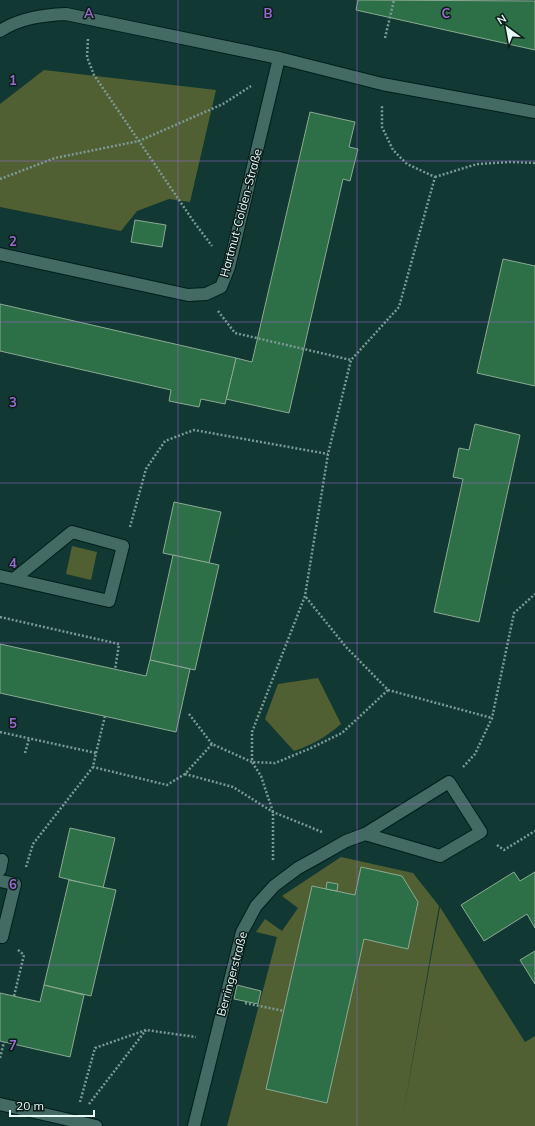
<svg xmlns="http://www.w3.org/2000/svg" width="535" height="1126" viewBox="0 0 535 1126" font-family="Mulish,sans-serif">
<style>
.green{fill:#516032}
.building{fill:#2d6f46;stroke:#8caa94}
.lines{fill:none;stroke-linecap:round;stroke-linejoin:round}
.lane-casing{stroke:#011e1a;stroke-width:14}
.street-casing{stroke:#011e1a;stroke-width:14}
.path{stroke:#7c9a95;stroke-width:2.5;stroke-dasharray:2 2;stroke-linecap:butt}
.lane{stroke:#446a64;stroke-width:12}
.street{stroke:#446a64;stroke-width:12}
.grid{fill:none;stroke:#9b6ad0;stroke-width:1;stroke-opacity:0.55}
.labels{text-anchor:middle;stroke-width:3;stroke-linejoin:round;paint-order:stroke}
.street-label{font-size:12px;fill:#e6faf6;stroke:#0c1c1a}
.grid-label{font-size:13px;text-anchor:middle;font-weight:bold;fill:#9b6ad0;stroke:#0c1c1a;stroke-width:3;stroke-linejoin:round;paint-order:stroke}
</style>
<rect width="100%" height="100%" fill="#113833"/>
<g class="green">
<polygon points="44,70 216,90 190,202 169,199 137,211 121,231 0,207 0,104"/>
<polygon points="72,546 97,552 91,580 66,574"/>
<path d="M318,678L341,724C326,737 312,745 294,751L265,719L278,684Z"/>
<polygon points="341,857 413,873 439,906 403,1115 440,907 525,1042 535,1036 535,1126 227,1126 277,937 256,932 265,919 282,931 298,908 282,896"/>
</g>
<g class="building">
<polygon points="358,0 535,1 535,50 356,10"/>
<polygon points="310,112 355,122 349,147 358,149 350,181 343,179 289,413 226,399 236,358 252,362"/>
<polygon points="135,220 166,225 162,247 131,242"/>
<polygon points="503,259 535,266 535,386 477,373"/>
<polygon points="0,304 236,358 225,404 201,399 199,407 169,401 171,390 0,351"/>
<polygon points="475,424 520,435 479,622 434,612 463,479 453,477 459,448 469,450"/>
<polygon points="174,502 221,512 209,563 163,553"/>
<polygon points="173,555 219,565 195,670 150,660"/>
<polygon points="0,644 146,676 150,660 190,669 176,732 0,693"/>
<polygon points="70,828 115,838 103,888 59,877"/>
<polygon points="361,867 402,876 418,902 408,949 364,939 327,1103 266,1089 312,886 355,895"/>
<polygon points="514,872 520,881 535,872 535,928 527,914 484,941 461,905"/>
<polygon points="69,880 116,890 91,996 44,985"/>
<polygon points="327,882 338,884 337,891 326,889"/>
<polygon points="535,951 535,984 520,960"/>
<polygon points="44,985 84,995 70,1057 0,1041 0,993 40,1002"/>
<polygon points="237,985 261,991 258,1004 234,999"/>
</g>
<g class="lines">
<g class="lane-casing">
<polyline id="lane" points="0,870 2,860"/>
</g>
<g class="street-casing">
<g id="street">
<path d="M0,31C20,18 43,15 66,14L279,58L382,84L535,112"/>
<polyline points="0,254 188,295 206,294 221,287 229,267 279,58"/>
<polyline points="0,576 109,601 123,546 72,532 14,579"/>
<polyline points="0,881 15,884 2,937 0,936"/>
<polyline points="0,1104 96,1126"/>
<polyline points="194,1126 242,932 256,906 274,886 298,868 318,857 346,841 365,834 449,782 481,832 440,856 365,834"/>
</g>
</g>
<g class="path">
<polyline points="385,38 394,0"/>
<polyline points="88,39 87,57 94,75 194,222 212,246"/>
<polyline points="435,177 477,164 511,162 535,163"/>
<polyline points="0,179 55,158 139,141 223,104 251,86"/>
<polyline points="218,311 235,333 351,360"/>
<polyline points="130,527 146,469 165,441 194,430 328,454"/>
<polyline points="0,617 119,644 115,670"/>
<polyline points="388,690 492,718"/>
<polyline points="189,714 212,744"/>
<polyline points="0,732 96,753 93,767 167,785 185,774"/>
<polyline points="25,753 29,739"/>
<polyline points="96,753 105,716"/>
<polyline points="463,767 475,754 492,718 514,613 535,594"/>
<polyline points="322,832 273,812 233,787 185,774 212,744 252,762 252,732 305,596 328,454 351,360 399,307 435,177 407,164 393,150 382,127 382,105"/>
<polyline points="497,845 504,850 535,831"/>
<polyline points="273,860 273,812 261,776 252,762 275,763 309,749 342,733 388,690 346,647 305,596"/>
<polyline points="26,867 33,844 93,767"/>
<polyline points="14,996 24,955 17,949"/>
<polyline points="245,1003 284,1011"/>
<polyline points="0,1058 4,1042"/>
<polyline points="80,1102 95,1048 146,1030 196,1037"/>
<polyline points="89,1104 146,1030"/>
</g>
<use href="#lane" class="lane"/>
<use href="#street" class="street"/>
</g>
<path class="grid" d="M178,0V1126M357,0V1126M0,161H535M0,322H535M0,483H535M0,643H535M0,804H535M0,965H535"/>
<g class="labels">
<g class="street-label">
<text transform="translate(241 213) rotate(-75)" y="4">Hartmut-Colden-Straße</text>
<text transform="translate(232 974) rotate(-75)" y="4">Berringerstraße</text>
</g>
</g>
<g class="grid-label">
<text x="89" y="18">A</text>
<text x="268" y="18">B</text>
<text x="446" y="18">C</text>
<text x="13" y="85">1</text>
<text x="13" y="246">2</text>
<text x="13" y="407">3</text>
<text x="13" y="568">4</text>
<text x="13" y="728">5</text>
<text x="13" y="889">6</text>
<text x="13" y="1050">7</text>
</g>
<g transform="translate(507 28) rotate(328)" stroke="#0c1c1a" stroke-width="3" paint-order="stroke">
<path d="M0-3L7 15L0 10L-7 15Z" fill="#e6faf6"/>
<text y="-6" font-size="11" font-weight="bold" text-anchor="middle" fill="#e6faf6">N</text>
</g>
<path d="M10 1110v6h84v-6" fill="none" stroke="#e6faf6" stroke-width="2"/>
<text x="16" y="1110" font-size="12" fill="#e6faf6" stroke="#0c1c1a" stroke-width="3" paint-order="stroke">20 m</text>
</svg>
